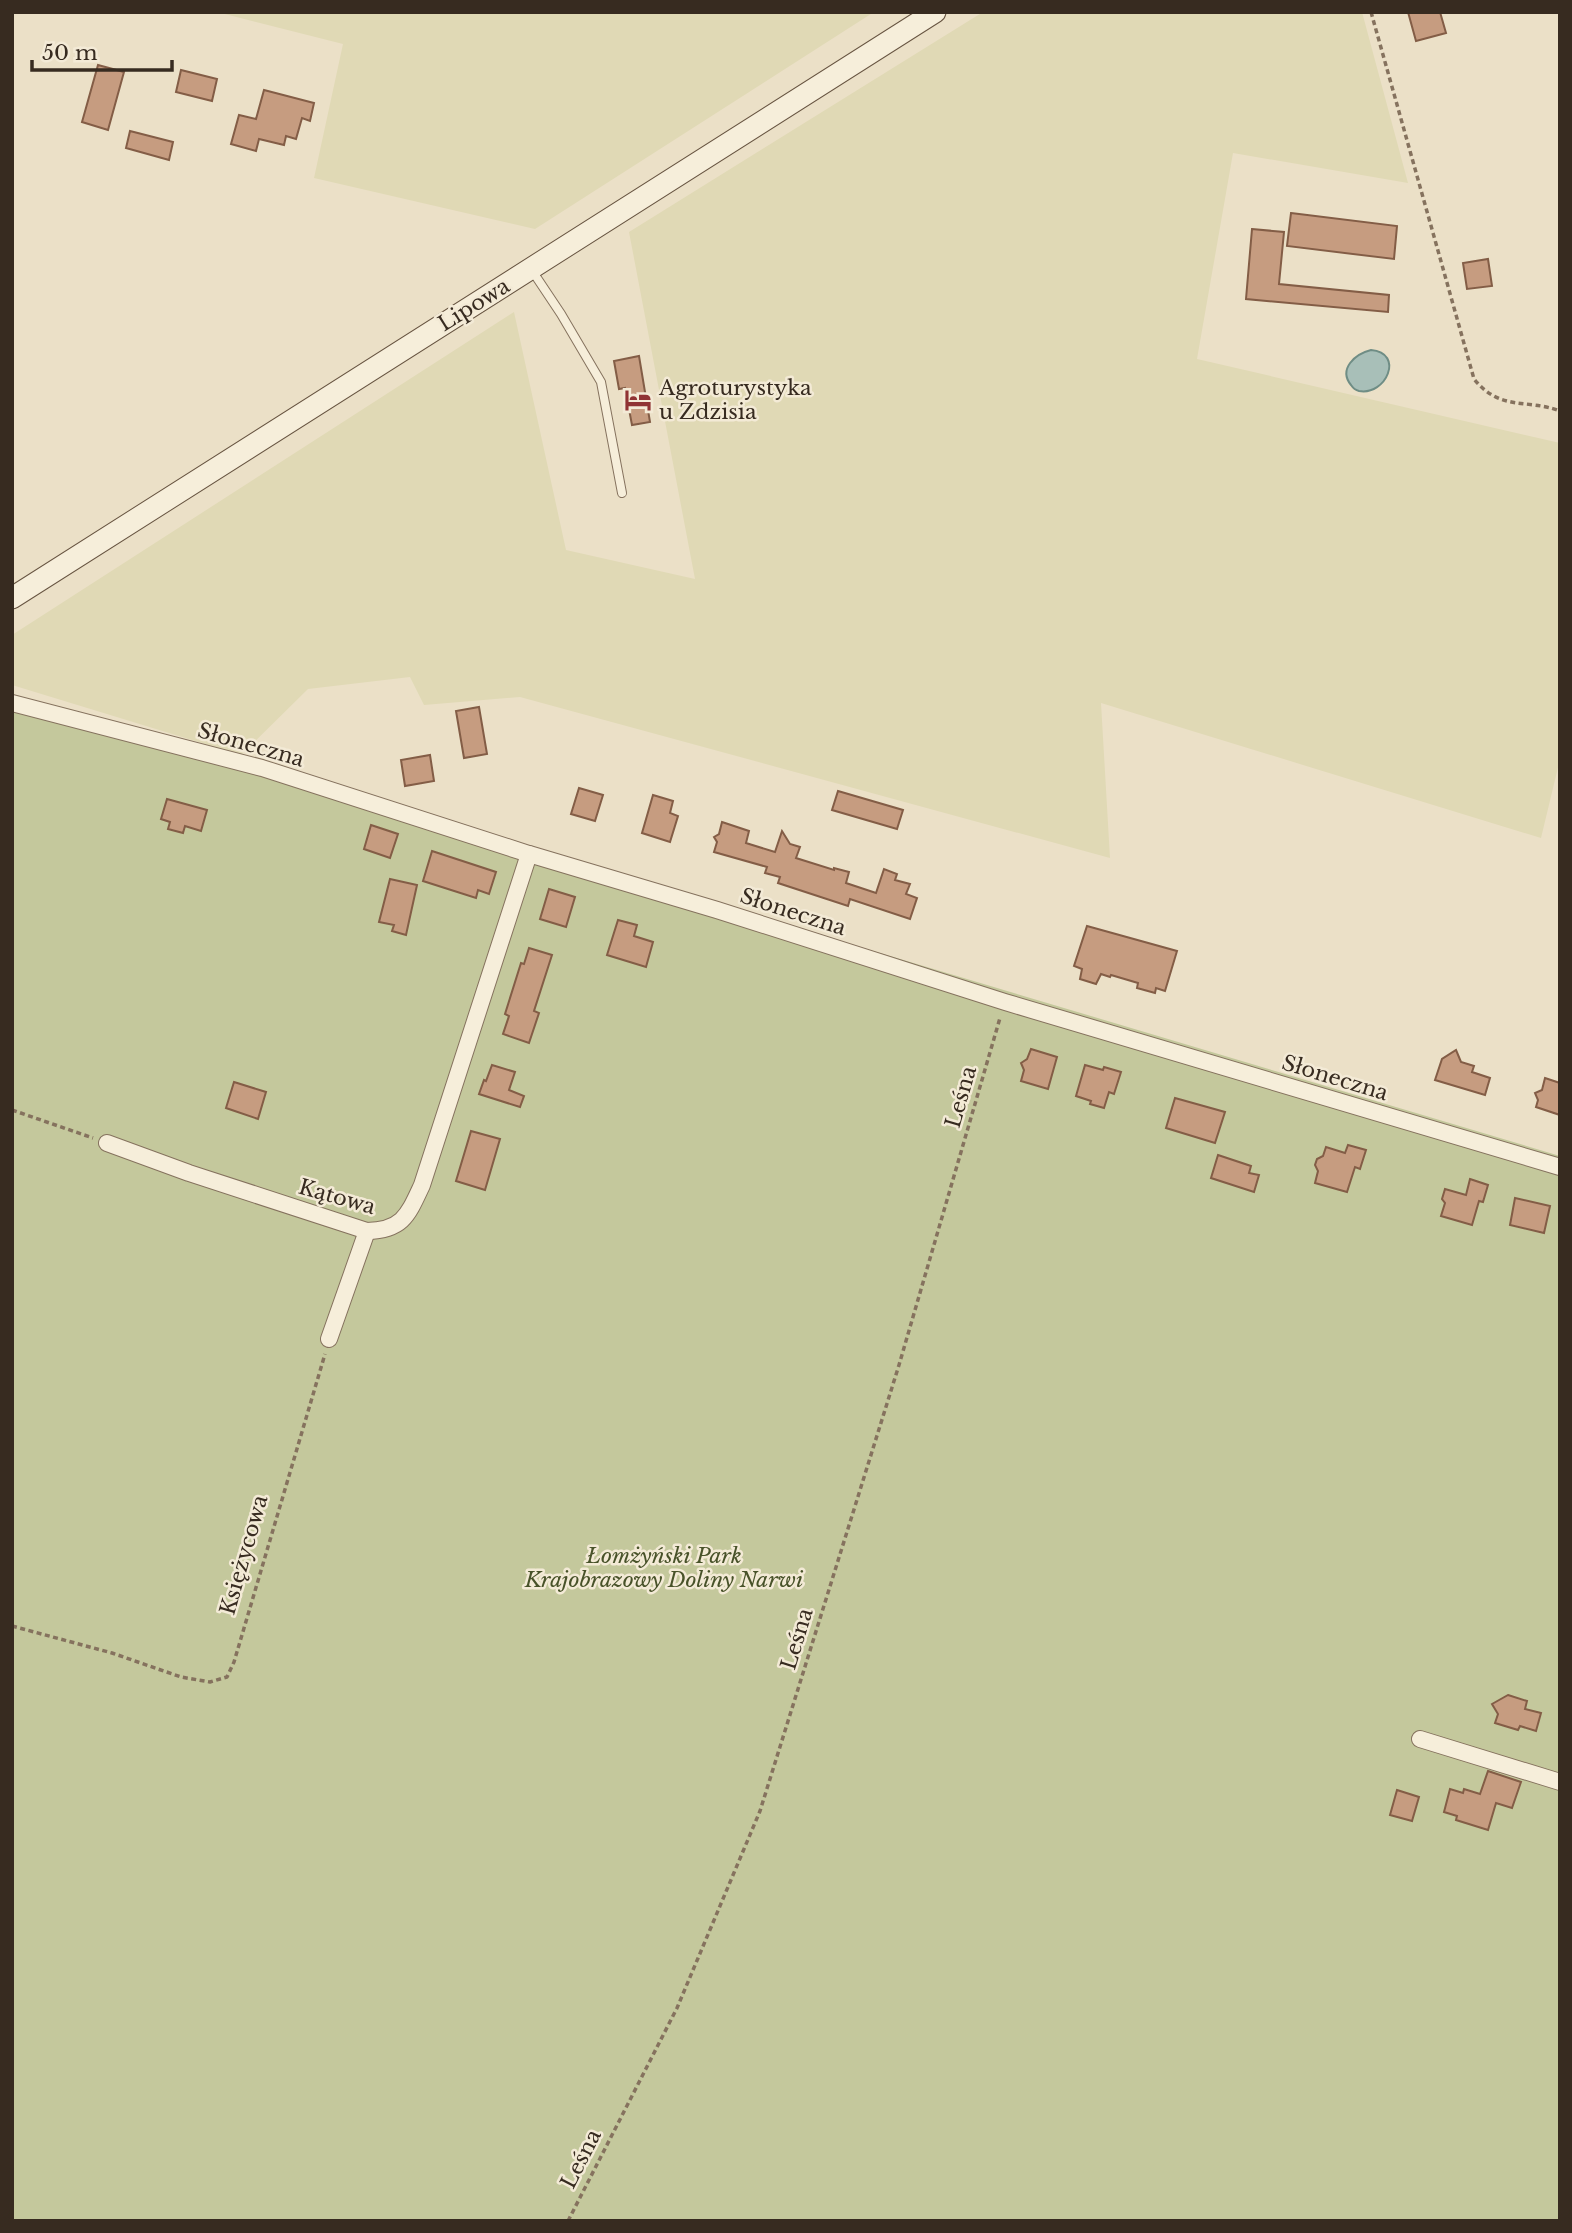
<svg xmlns="http://www.w3.org/2000/svg" width="1572" height="2233" viewBox="0 0 1572 2233" font-family="'Libre Baskerville',serif">
<style>
.farmland{fill:#e0d9b5}
.green{fill:#c4c89c}
.water{fill:#a8bfb8;stroke:#6f8d85;stroke-width:2}
.building{fill:#c69c80;stroke:#835d46;stroke-width:2}
.lines{fill:none;stroke-linecap:round;stroke-linejoin:round}
.service-casing{stroke:#85725e;stroke-width:10}
.minor-casing{stroke:#85725e;stroke-width:18}
.secondary-casing{stroke:#675441;stroke-width:23}
.path{stroke:#85725e;stroke-width:3.5;stroke-dasharray:5 3.5;stroke-linecap:butt}
.service{stroke:#f6eeda;stroke-width:8}
.minor{stroke:#f6eeda;stroke-width:16}
.secondary{stroke:#f6eeda;stroke-width:21}
.labels{text-anchor:middle;stroke-width:5;stroke-linejoin:round;paint-order:stroke}
.street-label{font-size:21px;fill:#372b20;stroke:#f3ead6}
.poi-label{font-size:21px;fill:#372b20;stroke:#f3ead6;text-anchor:start}
.park-label{font-size:21px;font-style:italic;fill:#485229;stroke:#f3ead6}
</style>
<rect width="100%" height="100%" fill="#ebe0c7"/>
<g class="farmland">
<polygon points="217,12 874,12 535,229 314,178 343,44"/>
<polygon points="983,12 1362,12 1408,183 1233,153 1197,359 1560,443 1560,759 1541,838 1101,703 1110,858 520,697 424,705 410,677 308,689 241,755 12,685 12,635 514,312 566,550 695,579 629,232"/>
</g>
<polygon class="green" points="12,694 1560,1156 1560,2221 12,2221"/>
<path class="water" d="M1371,350C1405,353 1386,396 1359,391C1355,390 1353,388 1351,385C1338,369 1355,354 1371,350Z"/>
<g class="building">
<polygon points="1408,12 1440,12 1446,33 1416,41"/>
<polygon points="98,65 124,72 108,130 82,122"/>
<polygon points="181,70 217,79 212,101 176,92"/>
<polygon points="264,90 314,103 310,121 302,118 296,139 286,136 284,145 259,139 256,151 231,144 239,115 256,119"/>
<polygon points="130,131 173,142 169,160 126,148"/>
<polygon points="1291,213 1397,226 1394,259 1287,246"/>
<polygon points="1252,229 1284,232 1279,284 1389,295 1388,312 1246,299"/>
<polygon points="1488,259 1492,286 1467,289 1463,263"/>
<polygon points="639,356 650,422 632,425 625,388 619,389 614,361"/>
<polygon points="479,707 487,754 464,758 456,711"/>
<polygon points="430,755 434,781 405,786 401,760"/>
<polygon points="579,788 603,795 595,821 571,814"/>
<polygon points="838,791 903,810 897,829 832,810"/>
<polygon points="653,795 673,801 670,813 678,816 670,842 642,833"/>
<polygon points="167,799 207,810 201,831 185,826 183,833 168,829 170,822 161,819"/>
<polygon points="722,822 749,831 746,843 775,852 782,831 790,844 800,847 796,858 834,870 834,868 849,872 846,883 876,893 884,869 897,874 895,880 910,884 906,894 917,898 910,919 850,899 848,906 778,883 780,877 765,873 767,867 714,852 717,842 714,837 719,834"/>
<polygon points="371,825 398,834 390,858 364,849"/>
<polygon points="432,851 496,872 489,894 478,890 476,898 423,881"/>
<polygon points="390,879 417,885 406,935 392,931 394,925 379,922"/>
<polygon points="549,889 575,897 566,927 540,919"/>
<polygon points="618,920 637,925 634,936 653,942 646,967 607,955"/>
<polygon points="1087,926 1177,951 1165,991 1156,988 1155,993 1137,988 1138,983 1111,975 1110,977 1101,974 1096,984 1080,979 1082,969 1074,966"/>
<polygon points="529,948 552,955 534,1011 539,1013 529,1043 503,1034 509,1016 505,1014 521,963 524,964"/>
<polygon points="1031,1049 1057,1057 1048,1089 1021,1081 1024,1070 1021,1063 1027,1059"/>
<polygon points="1456,1050 1461,1062 1474,1066 1472,1072 1490,1078 1485,1095 1435,1080 1442,1059"/>
<polygon points="492,1065 515,1072 509,1090 524,1096 520,1107 479,1094 484,1080 486,1081"/>
<polygon points="1085,1065 1103,1070 1104,1067 1121,1072 1114,1094 1109,1092 1104,1108 1090,1104 1091,1101 1076,1096"/>
<polygon points="1545,1078 1560,1083 1560,1115 1536,1107 1538,1100 1535,1093 1542,1090"/>
<polygon points="234,1082 266,1092 258,1119 226,1108"/>
<polygon points="1175,1098 1225,1112 1215,1143 1166,1128"/>
<polygon points="471,1131 500,1139 485,1190 456,1181"/>
<polygon points="1348,1145 1366,1150 1360,1169 1355,1167 1347,1192 1315,1183 1318,1171 1315,1165 1317,1159 1323,1156 1326,1147 1345,1153"/>
<polygon points="1218,1155 1251,1166 1249,1173 1259,1175 1254,1192 1211,1178"/>
<polygon points="1470,1179 1488,1185 1483,1202 1479,1201 1472,1225 1441,1216 1445,1203 1442,1199 1445,1189 1466,1195"/>
<polygon points="1515,1198 1550,1206 1544,1233 1510,1225"/>
<polygon points="1508,1695 1527,1701 1525,1709 1541,1713 1536,1731 1520,1726 1518,1730 1495,1723 1498,1714 1492,1704"/>
<polygon points="1488,1771 1521,1782 1512,1808 1496,1803 1488,1830 1456,1820 1457,1816 1444,1812 1450,1789 1463,1793 1464,1789 1480,1794"/>
<polygon points="1397,1790 1419,1797 1412,1821 1390,1815"/>
</g>
<g class="lines">
<g class="service-casing">
<polyline id="service" points="531,269 561,314 601,382 622,493"/>
</g>
<g class="minor-casing">
<g id="minor">
<polyline points="12,703 262,768 529,854 717,910 1005,1002 1560,1167"/>
<path d="M107,1143L189,1173L367,1231C403,1230 408,1215 422,1185L529,854"/>
<polyline points="329,1339 367,1231"/>
<polyline points="1420,1739 1560,1782"/>
</g>
</g>
<g class="secondary-casing">
<polyline id="secondary" points="12,598 935,12"/>
</g>
<g class="path">
<path d="M1371,12L1474,379C1501,412 1525,398 1560,411"/>
<polyline points="12,1110 93,1138"/>
<polyline points="12,1626 112,1653 181,1677 210,1682 227,1677 234,1662 325,1354"/>
<polyline points="568,2221 677,2008 760,1811 899,1365 1000,1018"/>
</g>
<use href="#service" class="service"/>
<use href="#minor" class="minor"/>
<use href="#secondary" class="secondary"/>
</g>
<defs>
<g id="hotel-bare" transform="scale(2.1)"><path d="M-6-4.5h1.5V1H6V5H4.5V3h-9V5H-6ZM-4 0a1.8 1.8 0 1 1 3.6 0ZM.5 0V-2.5h3Q6-2.5 6 0Z" fill="#903334" stroke="#f3ead6" stroke-width="2.5" paint-order="stroke"/></g>
</defs>
<g fill-rule="evenodd">
<use href="#hotel-bare" x="638" y="400"/>
</g>
<g class="labels">
<g class="street-label">
<text transform="translate(474 305) rotate(-32)" y="7">Lipowa</text>
<text transform="translate(251 745) rotate(16)" y="7">Słoneczna</text>
<text transform="translate(793 912) rotate(18)" y="7">Słoneczna</text>
<text transform="translate(1335 1078) rotate(17)" y="7">Słoneczna</text>
<text transform="translate(961 1097) rotate(-74)" y="7">Leśna</text>
<text transform="translate(337 1197) rotate(16)" y="7">Kątowa</text>
<text transform="translate(244 1555) rotate(-74)" y="7">Księżycowa</text>
<text transform="translate(797 1639) rotate(-73)" y="7">Leśna</text>
<text transform="translate(581 2159) rotate(-63)" y="7">Leśna</text>
</g>
<g class="poi-label">
<text x="659" y="395">Agroturystyka<tspan x="659" dy="24">u Zdzisia</tspan></text>
</g>
<g class="park-label">
<text x="664" y="1563">Łomżyński Park<tspan x="664" dy="24">Krajobrazowy Doliny Narwi</tspan></text>
</g>
</g>
<rect width="1572" height="2233" fill="none" stroke="#372b20" stroke-width="28"/>
<path d="M32 60v10h140v-10" fill="none" stroke="#372b20" stroke-width="3.5"/>
<text x="42" y="60" font-size="21" fill="#372b20" stroke="#f3ead6" stroke-width="5" paint-order="stroke">50 m</text>
</svg>
